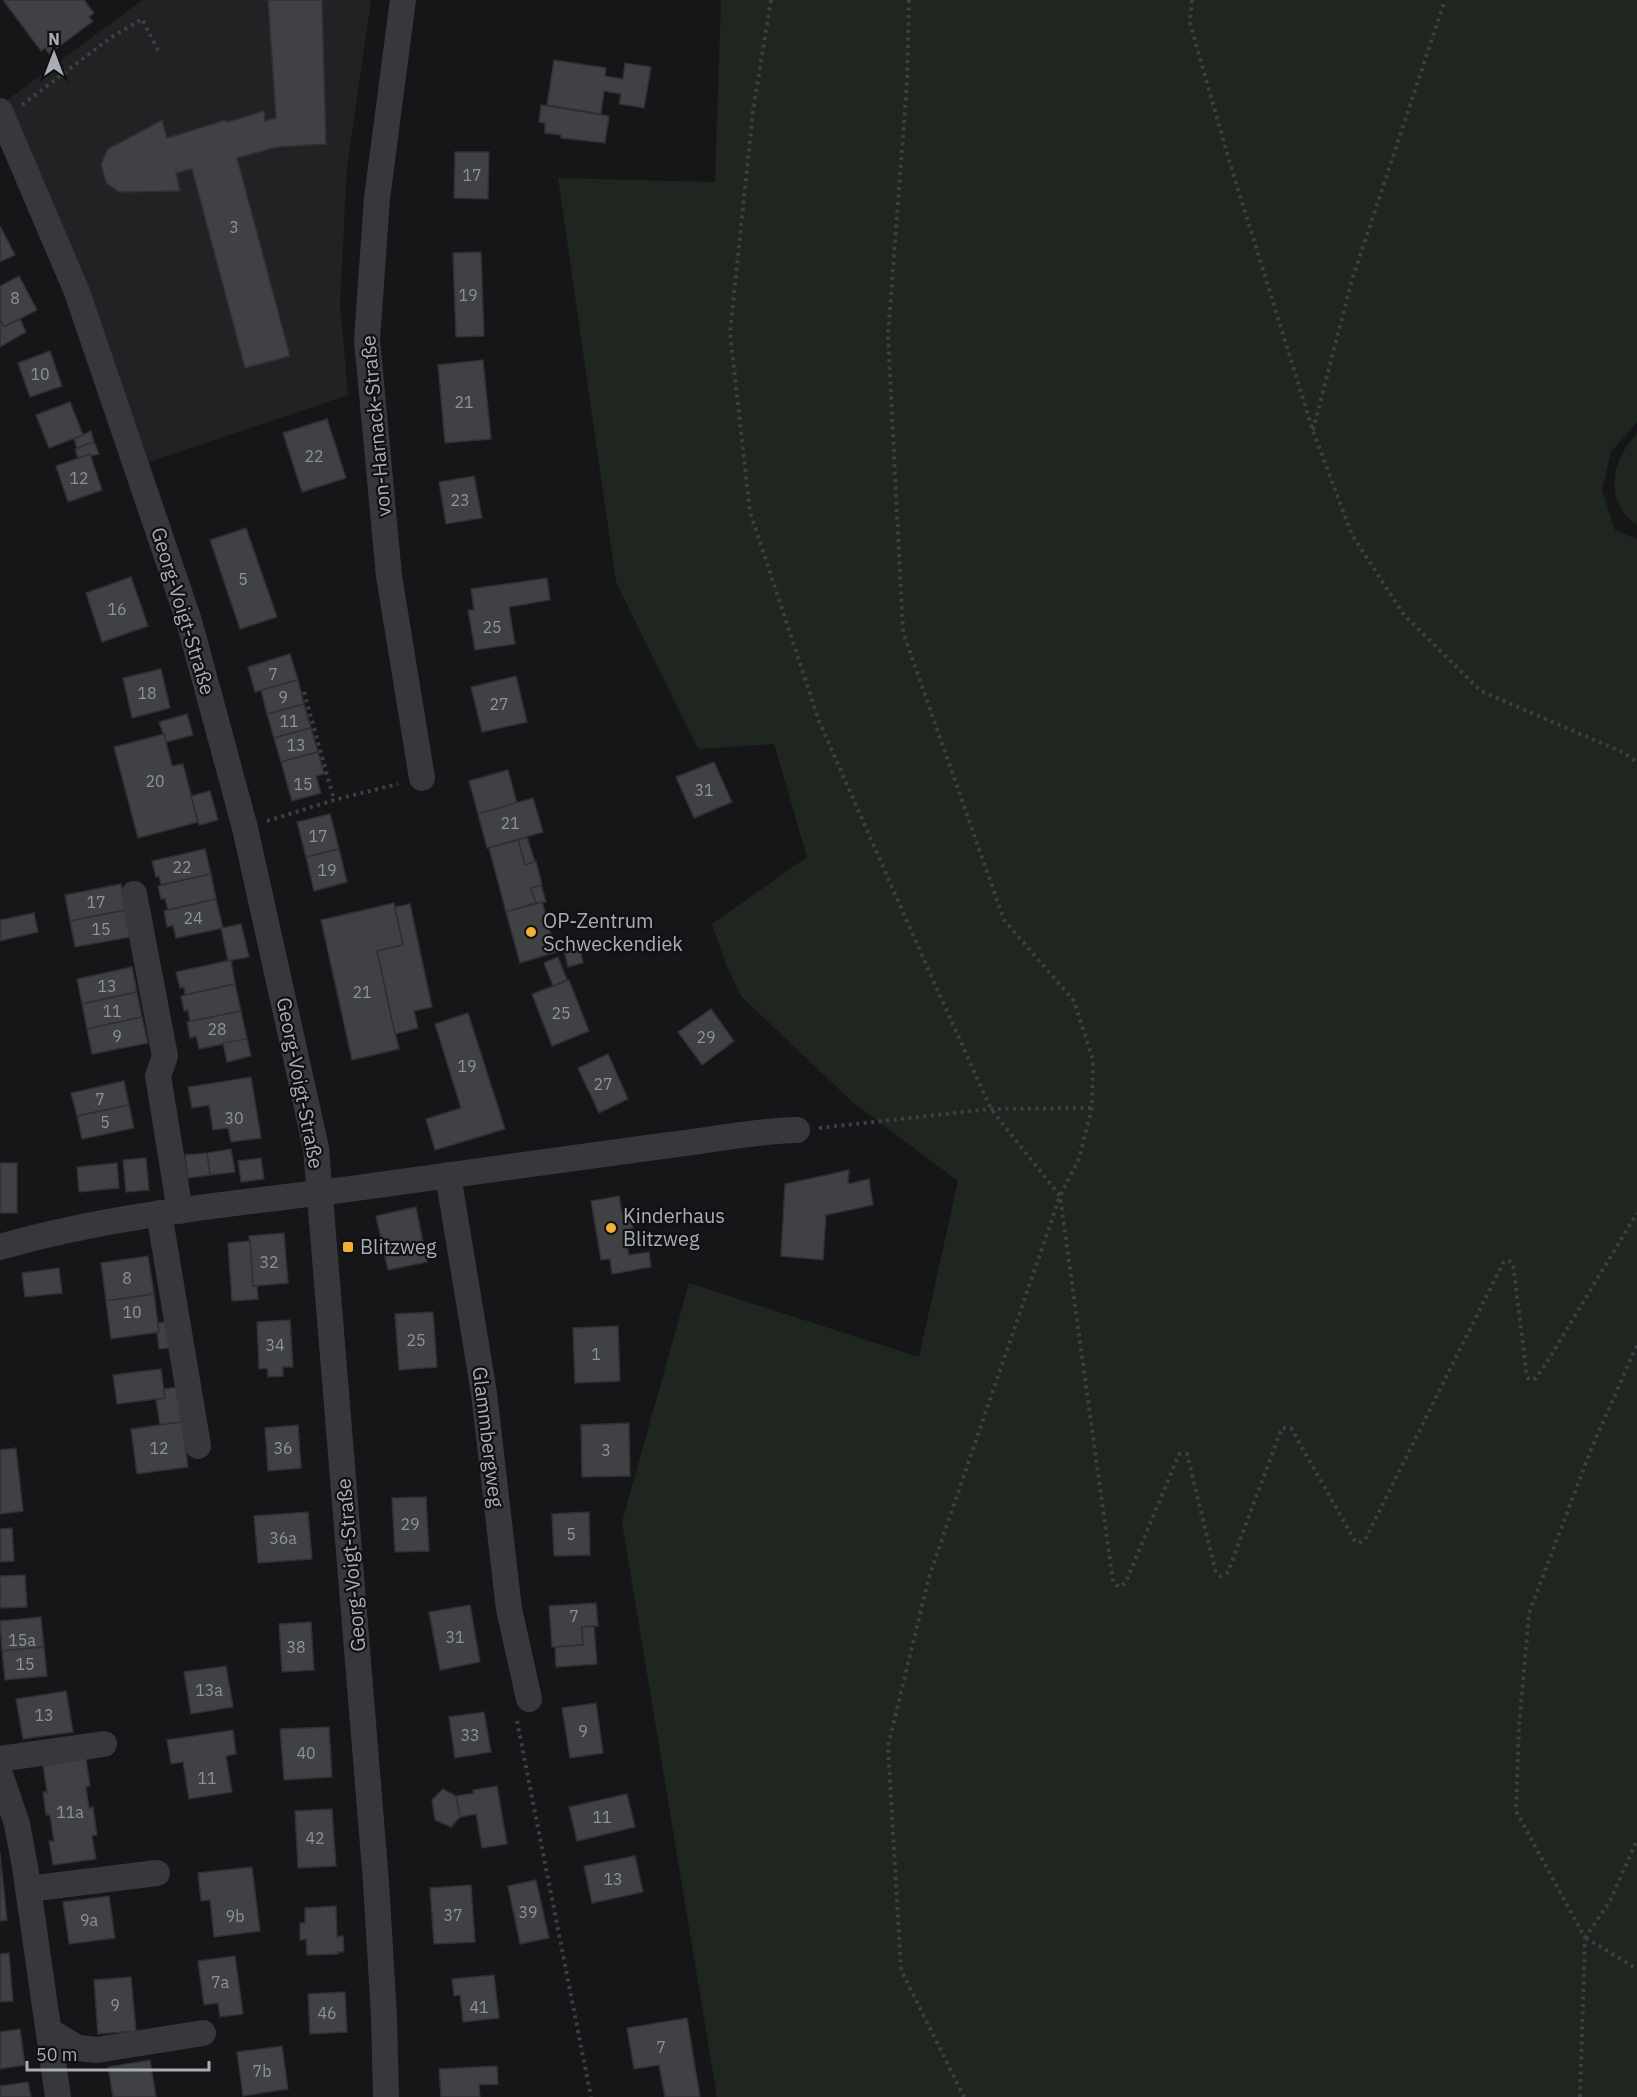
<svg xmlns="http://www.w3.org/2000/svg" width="1637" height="2097" viewBox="0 0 1637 2097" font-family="'IBM Plex Sans',sans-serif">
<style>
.built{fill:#222225}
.green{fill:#1e261f}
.building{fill:#404145;stroke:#303034;stroke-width:1.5}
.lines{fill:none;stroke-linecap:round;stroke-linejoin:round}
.path{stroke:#3d3f44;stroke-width:4;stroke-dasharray:3 4.5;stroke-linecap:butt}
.minor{stroke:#37383d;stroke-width:26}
.poi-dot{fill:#f2b134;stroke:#111113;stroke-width:2}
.labels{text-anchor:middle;stroke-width:4.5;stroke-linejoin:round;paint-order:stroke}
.number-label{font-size:16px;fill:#8e929b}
.street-label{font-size:20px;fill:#a8adb8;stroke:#111113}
.poi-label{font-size:20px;fill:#a8adb8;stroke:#111113;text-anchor:start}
</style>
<rect width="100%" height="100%" fill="#161618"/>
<polygon class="built" points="142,0 371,0 347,167 340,304 348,395 149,462 79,278 6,101"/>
<g class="green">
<polygon points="721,0 1637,0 1637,422 1611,452 1602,490 1615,530 1637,539 1637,2097 717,2097 622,1522 689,1283 919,1357 958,1181 850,1100 741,996 726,965 712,924 807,857 774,744 698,749 616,582 558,178 715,182"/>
<path d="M1637,434V525C1603,503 1611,459 1637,434Z"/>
</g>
<g class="building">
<polygon points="3,0 84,0 94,13 89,17 93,21 49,54 45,48 41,51"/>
<polygon points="268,0 322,0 326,144 277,147 237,158 290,356 245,368 192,169 176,173 180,191 119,192 106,183 101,164 108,149 162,120 167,138 226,120 227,122 264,111 265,121 276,118"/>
<polygon points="554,60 606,68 605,76 623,79 625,63 651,67 644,108 619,104 621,94 604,91 601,114 547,105"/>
<polygon points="541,105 609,116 605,143 561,138 561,135 545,133 545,123 539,122"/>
<polygon points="455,152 489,152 488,199 454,198"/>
<polygon points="0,226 15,255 0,262"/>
<polygon points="481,252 484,336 456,337 453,253"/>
<polygon points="19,276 37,310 4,327 0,319 0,286"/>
<polygon points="0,319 4,327 20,319 26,332 0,347"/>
<polygon points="50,351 62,386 30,397 18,363"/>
<polygon points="483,360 491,439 445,443 438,365"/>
<polygon points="70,402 83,435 49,448 36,415"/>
<polygon points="327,419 346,478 302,492 283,433"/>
<polygon points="91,431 94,442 77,448 74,439"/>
<polygon points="94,442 99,454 78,459 75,449"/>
<polygon points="90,454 102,490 68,502 56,466"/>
<polygon points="474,476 482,518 446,524 439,482"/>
<polygon points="246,528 277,617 240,629 210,540"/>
<polygon points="131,577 148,626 102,642 86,593"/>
<polygon points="547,578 550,600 509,607 515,644 475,650 468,610 474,610 471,589"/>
<polygon points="290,654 298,680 255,692 248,667"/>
<polygon points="161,669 170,708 132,718 123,678"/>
<polygon points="516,676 527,722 482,732 471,687"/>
<polygon points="298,680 304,704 267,714 261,690"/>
<polygon points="304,704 311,728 274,738 267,714"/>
<polygon points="187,714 193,735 166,742 159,722"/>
<polygon points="311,728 318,752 281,762 274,738"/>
<polygon points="164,734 172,766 183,764 198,822 138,838 114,747"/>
<polygon points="318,752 324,774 316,776 321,793 292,801 281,762"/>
<polygon points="714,762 732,802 694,818 676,777"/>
<polygon points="508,770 517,803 478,814 469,781"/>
<polygon points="210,791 218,820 199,825 191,796"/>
<polygon points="533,798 543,832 487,848 478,814"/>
<polygon points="330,814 339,849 306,857 297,822"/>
<polygon points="527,837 535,862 525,865 518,840"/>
<polygon points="518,840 525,865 536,861 542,885 531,888 536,903 506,912 489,848"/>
<polygon points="205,849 211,874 161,885 159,876 156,877 152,861"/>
<polygon points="339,849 347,882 314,891 306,857"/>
<polygon points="211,874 216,899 168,910 165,899 161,899 158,886"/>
<polygon points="121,884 126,910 70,921 65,895"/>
<polygon points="541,885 546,902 536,903 531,888"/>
<polygon points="216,899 223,928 176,938 173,925 167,927 164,911"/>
<polygon points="542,902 556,952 520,963 506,912"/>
<polygon points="394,903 403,945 377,951 399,1049 352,1060 321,920"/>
<polygon points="410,904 432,1007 414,1011 418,1028 395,1034 377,951 403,945 395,907"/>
<polygon points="126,910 131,937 75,947 70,921"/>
<polygon points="34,913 38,932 0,941 0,920"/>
<polygon points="241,924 249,957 228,961 221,928"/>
<polygon points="580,946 583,963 568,967 564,950"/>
<polygon points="558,957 567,980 553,986 544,963"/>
<polygon points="231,960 235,984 185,995 184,987 180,988 176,972"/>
<polygon points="132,967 137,992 82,1004 77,979"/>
<polygon points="569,980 589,1031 552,1046 532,994"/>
<polygon points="235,984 241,1011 190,1022 188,1010 184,1011 181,996"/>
<polygon points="137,992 142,1017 87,1029 82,1004"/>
<polygon points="711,1009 734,1041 702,1065 678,1032"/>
<polygon points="241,1011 247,1039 199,1049 196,1036 190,1038 187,1022"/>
<polygon points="468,1013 505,1129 435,1150 426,1119 461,1108 435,1024"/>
<polygon points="142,1017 148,1043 92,1054 87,1029"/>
<polygon points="247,1039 251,1056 227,1062 223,1043"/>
<polygon points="608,1054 628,1099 599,1113 578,1068"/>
<polygon points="251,1077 261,1138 231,1142 228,1128 213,1130 209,1105 192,1108 188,1087"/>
<polygon points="124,1081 129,1105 77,1116 71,1093"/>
<polygon points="129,1105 134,1128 82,1139 77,1116"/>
<polygon points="231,1149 235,1172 210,1175 207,1153"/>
<polygon points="207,1153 210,1175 188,1178 185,1155"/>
<polygon points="146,1158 149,1190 126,1192 123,1160"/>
<polygon points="261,1158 264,1179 241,1182 238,1161"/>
<rect x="0" y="1163" width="17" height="50"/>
<polygon points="117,1163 119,1188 79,1192 77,1167"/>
<polygon points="849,1170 848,1184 869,1179 873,1205 826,1215 823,1260 781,1256 785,1184"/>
<polygon points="619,1196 622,1213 630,1212 633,1229 625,1231 629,1255 649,1252 651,1267 612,1274 610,1259 601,1260 591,1201"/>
<polygon points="416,1207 427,1262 388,1270 376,1216"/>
<polygon points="284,1233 288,1283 253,1286 249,1236"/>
<polygon points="250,1241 253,1286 257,1286 258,1299 232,1301 228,1243"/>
<polygon points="148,1256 154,1294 106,1301 101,1263"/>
<polygon points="59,1268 62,1293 25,1297 22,1273"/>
<polygon points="154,1294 159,1332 111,1339 106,1301"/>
<polygon points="433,1312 437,1367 399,1370 395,1314"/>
<polygon points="290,1320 293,1367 283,1367 283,1376 268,1377 267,1368 259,1369 257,1322"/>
<polygon points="171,1321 175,1347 159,1349 157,1333 159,1332 158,1323"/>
<polygon points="618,1326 620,1381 575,1383 573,1328"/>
<polygon points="161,1369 165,1398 117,1404 113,1375"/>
<polygon points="178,1387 182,1422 160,1425 156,1400 165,1398 164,1389"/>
<polygon points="182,1422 188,1467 137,1474 131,1429"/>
<polygon points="629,1423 630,1476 582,1477 581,1425"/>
<polygon points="298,1425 301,1468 268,1471 265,1428"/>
<polygon points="16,1448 23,1511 0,1514 0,1450"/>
<polygon points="426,1497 429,1551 395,1552 392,1498"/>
<polygon points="308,1512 312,1559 258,1563 254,1516"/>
<polygon points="589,1512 590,1555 554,1556 552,1514"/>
<polygon points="12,1528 14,1561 0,1562 0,1529"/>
<polygon points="25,1575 27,1607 0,1608 0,1576"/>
<polygon points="596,1603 598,1626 582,1627 583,1645 552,1647 549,1606"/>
<polygon points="470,1605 480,1662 440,1670 429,1612"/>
<polygon points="41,1617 44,1647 2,1651 0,1621"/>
<polygon points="311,1622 314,1670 282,1672 279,1624"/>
<polygon points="594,1626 597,1664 556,1667 555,1647 583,1645 582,1627"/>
<polygon points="44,1647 47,1676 5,1680 2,1651"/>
<polygon points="226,1666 233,1707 191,1714 184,1672"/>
<polygon points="66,1691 73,1732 23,1739 16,1699"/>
<polygon points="596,1703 603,1753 570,1758 562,1708"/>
<polygon points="484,1712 491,1752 455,1758 449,1717"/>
<polygon points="329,1727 332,1777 284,1780 280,1729"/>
<polygon points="233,1730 236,1754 226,1756 232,1792 189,1799 183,1762 171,1764 167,1740"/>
<polygon points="86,1759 90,1786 86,1787 89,1808 93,1807 97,1835 92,1836 96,1859 53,1865 49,1841 54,1841 50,1815 46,1815 43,1792 47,1792 43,1765"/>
<polygon points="497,1786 507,1844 482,1848 476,1814 460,1817 456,1796 474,1793 473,1790"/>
<polygon points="443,1789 456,1796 460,1817 451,1827 435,1820 432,1800"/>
<polygon points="627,1794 635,1827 577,1841 569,1807"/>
<polygon points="332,1809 336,1866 298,1868 295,1811"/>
<polygon points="0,1853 7,1920 0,1921"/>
<polygon points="635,1856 643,1892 592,1903 584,1866"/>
<polygon points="252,1867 260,1931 214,1937 210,1900 201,1901 198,1873"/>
<polygon points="536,1880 549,1938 520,1944 508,1886"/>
<polygon points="471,1885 475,1942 434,1944 430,1888"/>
<polygon points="109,1896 115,1938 69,1944 63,1902"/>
<polygon points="336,1906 337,1937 343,1936 344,1952 338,1952 338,1954 307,1955 306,1939 300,1940 300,1923 305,1923 305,1908"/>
<polygon points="9,1953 13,2001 0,2002 0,1954"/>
<polygon points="235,1956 243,2014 220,2017 218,2003 204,2005 198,1961"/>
<polygon points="494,1975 499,2018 463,2022 460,1995 454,1996 452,1979"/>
<polygon points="131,1977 136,2031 98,2034 94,1980"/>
<polygon points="345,1992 347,2032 310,2034 308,1994"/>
<polygon points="687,2018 700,2097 665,2097 659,2065 634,2069 627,2028"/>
<polygon points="20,2029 25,2065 0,2069 0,2032"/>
<polygon points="282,2046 288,2089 243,2096 237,2052"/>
<polygon points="150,2060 156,2097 113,2097 108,2067"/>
<polygon points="497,2066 498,2084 479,2085 480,2097 441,2097 439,2069"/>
<polygon points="28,2082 31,2097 0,2097 0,2086"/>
</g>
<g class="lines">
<g class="path">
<polyline points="771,0 753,111 730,333 750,512 819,721 924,960 991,1109 1060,1196 1113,1582 1119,1587 1126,1582 1179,1454 1187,1454 1216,1573 1221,1576 1228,1572 1282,1428 1291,1428 1355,1541 1359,1543 1365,1540 1503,1263 1508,1260 1513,1264 1527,1377 1530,1380 1536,1378 1547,1362 1637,1213"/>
<polyline points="909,0 907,82 888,336 903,632 1004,920 1074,1001 1093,1060 1092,1108 1079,1159 1060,1196 929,1577 888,1746 901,1970 964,2097"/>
<polyline points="1192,0 1190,23 1229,160 1313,431 1352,535 1404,615 1481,691 1622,752 1637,762"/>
<polyline points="22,105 110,38 142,19 160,54"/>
<polyline points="1313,430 1352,280 1445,0"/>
<polyline points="304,692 334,800"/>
<polyline points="267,821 334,800 398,784"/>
<polyline points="819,1128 991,1109 1092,1108"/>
<polyline points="517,1721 591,2097"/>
<polyline points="1585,1938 1610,1901 1637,1840"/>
<polyline points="1586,1938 1637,1969"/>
<polyline points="1580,2097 1585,1938 1516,1811 1519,1727 1529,1613 1592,1447 1637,1345"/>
</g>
<g class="minor">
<polyline points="403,0 377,198 367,340 389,576 422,778"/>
<polyline points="0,111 77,292 189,621 245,828 316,1148 376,1882 384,2016 386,2097"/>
<polyline points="134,894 165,1056 158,1076 180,1211"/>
<polyline points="448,1175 484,1393 509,1609 529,1699"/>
<polyline points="159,1213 198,1446"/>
<path d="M0,1247C128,1210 262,1202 393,1183C483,1170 573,1158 662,1146C707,1141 752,1131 797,1130"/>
<polyline points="0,1759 104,1744"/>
<polyline points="0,1774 17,1824 25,1867 58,2097"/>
<polyline points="28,1889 157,1873"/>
<polyline points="49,2031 78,2048 97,2050 203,2033"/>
</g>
</g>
<g class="poi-dot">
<circle cx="531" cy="932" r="6"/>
<circle cx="611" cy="1228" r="6"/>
<rect x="342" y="1241" width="12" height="12" rx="3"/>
</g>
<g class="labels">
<g class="number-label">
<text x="472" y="181">17</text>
<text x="234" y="233">3</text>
<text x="468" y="301">19</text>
<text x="15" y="304">8</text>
<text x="40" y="380">10</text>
<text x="464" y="408">21</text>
<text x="314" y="462">22</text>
<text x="79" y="484">12</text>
<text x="460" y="506">23</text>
<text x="243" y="585">5</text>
<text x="117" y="615">16</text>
<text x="492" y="633">25</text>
<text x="273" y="680">7</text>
<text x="147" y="699">18</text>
<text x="283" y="703">9</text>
<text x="499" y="710">27</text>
<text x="289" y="727">11</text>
<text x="296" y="751">13</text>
<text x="155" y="787">20</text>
<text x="303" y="790">15</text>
<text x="704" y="796">31</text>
<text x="510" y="829">21</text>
<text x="318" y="842">17</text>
<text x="182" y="873">22</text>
<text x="327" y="876">19</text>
<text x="96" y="908">17</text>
<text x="193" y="924">24</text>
<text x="101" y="935">15</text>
<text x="107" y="992">13</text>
<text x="362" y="998">21</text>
<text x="112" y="1017">11</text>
<text x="561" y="1019">25</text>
<text x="217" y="1035">28</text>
<text x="117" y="1042">9</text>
<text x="706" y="1043">29</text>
<text x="467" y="1072">19</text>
<text x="603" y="1090">27</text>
<text x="100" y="1105">7</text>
<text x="234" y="1124">30</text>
<text x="105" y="1128">5</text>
<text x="269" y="1268">32</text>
<text x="127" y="1284">8</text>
<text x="132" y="1318">10</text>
<text x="416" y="1346">25</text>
<text x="275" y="1351">34</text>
<text x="596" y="1360">1</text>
<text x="159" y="1454">12</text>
<text x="283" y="1454">36</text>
<text x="606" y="1456">3</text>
<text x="410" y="1530">29</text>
<text x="571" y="1540">5</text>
<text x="283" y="1544">36a</text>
<text x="574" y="1622">7</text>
<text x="455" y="1643">31</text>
<text x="22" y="1646">15a</text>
<text x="296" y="1653">38</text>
<text x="25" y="1670">15</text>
<text x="209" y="1696">13a</text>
<text x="44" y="1721">13</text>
<text x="583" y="1737">9</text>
<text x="470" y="1741">33</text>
<text x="306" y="1759">40</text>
<text x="207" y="1784">11</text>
<text x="70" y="1818">11a</text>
<text x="602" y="1823">11</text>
<text x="315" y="1844">42</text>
<text x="613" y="1885">13</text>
<text x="528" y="1918">39</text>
<text x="453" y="1921">37</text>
<text x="235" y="1922">9b</text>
<text x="89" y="1926">9a</text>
<text x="220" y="1988">7a</text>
<text x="115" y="2011">9</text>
<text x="479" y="2013">41</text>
<text x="327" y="2019">46</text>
<text x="661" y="2053">7</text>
<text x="262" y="2077">7b</text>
</g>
<g class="street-label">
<text transform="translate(376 426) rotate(-95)" y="7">von-Harnack-Straße</text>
<text transform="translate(183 611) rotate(73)" y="7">Georg-Voigt-Straße</text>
<text transform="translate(300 1083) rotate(79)" y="7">Georg-Voigt-Straße</text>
<text transform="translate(488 1437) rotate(83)" y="7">Glammbergweg</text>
<text transform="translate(351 1565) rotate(-95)" y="7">Georg-Voigt-Straße</text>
</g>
<g class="poi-label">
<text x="543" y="928">OP-Zentrum<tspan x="543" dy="23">Schweckendiek</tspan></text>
<text x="623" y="1223">Kinderhaus<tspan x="623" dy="23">Blitzweg</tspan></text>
<text x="360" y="1254">Blitzweg</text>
</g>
</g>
<g transform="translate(54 54)" stroke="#111113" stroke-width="4.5" paint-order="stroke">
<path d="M0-4.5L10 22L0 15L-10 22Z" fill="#a8adb8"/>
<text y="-9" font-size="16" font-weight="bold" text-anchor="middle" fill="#a8adb8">N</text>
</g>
<path d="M27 2061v9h182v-9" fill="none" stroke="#a8adb8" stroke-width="3"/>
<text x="36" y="2061" font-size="18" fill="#a8adb8" stroke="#111113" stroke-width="4.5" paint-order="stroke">50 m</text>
</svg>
